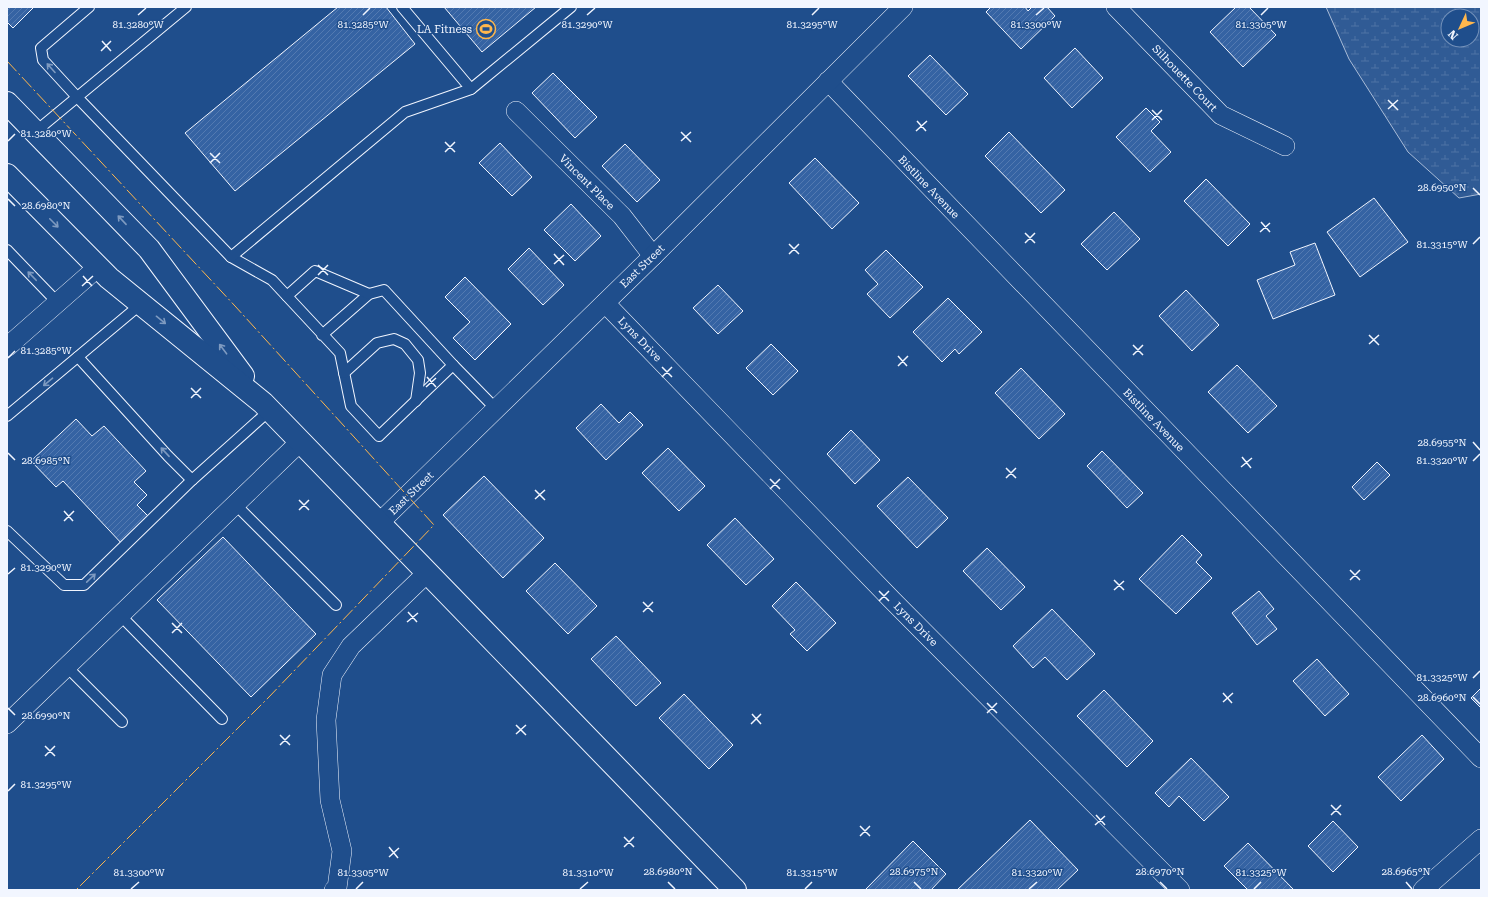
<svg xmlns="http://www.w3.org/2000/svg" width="1488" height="897" viewBox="0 0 1488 897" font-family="'Roboto Serif',serif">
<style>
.wetland{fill:url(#wetland-marsh);stroke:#a8bbd7;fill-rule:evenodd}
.building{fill:url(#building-hatch);stroke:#f2f6ff}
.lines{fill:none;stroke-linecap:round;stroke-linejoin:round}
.service-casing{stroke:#f2f6ff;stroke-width:12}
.minor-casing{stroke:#f2f6ff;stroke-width:20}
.primary-casing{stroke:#f2f6ff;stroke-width:24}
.service{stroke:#1f4e8c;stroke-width:10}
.minor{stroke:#1f4e8c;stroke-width:19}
.primary{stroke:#1f4e8c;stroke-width:22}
.power{stroke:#ffb74d;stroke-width:1;stroke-dasharray:14 3 2 3;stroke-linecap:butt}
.oneway{stroke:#7e9ac0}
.ticks{fill:none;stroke:#f2f6ff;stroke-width:1.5}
.labels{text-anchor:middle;stroke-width:3;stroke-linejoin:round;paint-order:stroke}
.poi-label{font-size:11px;fill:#f2f6ff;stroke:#1f4e8c;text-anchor:end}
.street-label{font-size:11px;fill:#f2f6ff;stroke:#1f4e8c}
.ticks-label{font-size:10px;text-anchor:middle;fill:#f2f6ff;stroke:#1f4e8c;stroke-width:3;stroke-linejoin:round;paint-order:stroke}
</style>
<defs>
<pattern id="wetland-marsh" width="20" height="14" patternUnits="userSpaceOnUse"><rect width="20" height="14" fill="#305b95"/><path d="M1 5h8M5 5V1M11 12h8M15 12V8" fill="none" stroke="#4e73a5"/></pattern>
<pattern id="building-hatch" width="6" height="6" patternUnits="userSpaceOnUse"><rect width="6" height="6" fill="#3563a3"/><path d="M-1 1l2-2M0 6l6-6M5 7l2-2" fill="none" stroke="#537ab1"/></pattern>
</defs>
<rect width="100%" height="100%" fill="#1f4e8c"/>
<path class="wetland" d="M1326,7H1481V194L1459,198L1408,152L1349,59ZM1448,16H1472V40H1448Z"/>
<g class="building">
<polygon points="7,7 34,7 13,28 7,22"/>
<polygon points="338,7 386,7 415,44 235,191 185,133"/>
<polygon points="444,7 536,7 482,52"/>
<polygon points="991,7 1025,7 1028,11 1032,7 1047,7 1055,16 1021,49 986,12"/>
<polygon points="1236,7 1249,7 1276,35 1243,67 1210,32"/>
<polygon points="1075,48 1103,78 1072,108 1044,78"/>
<polygon points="930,55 968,94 946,115 908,76"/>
<polygon points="553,73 597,117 575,138 532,93"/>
<polygon points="1146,108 1160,122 1151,131 1171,152 1150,172 1116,137"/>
<polygon points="1009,132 1065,190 1041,213 985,156"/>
<polygon points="500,143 532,177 512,196 479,163"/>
<polygon points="625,144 660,180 637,202 602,166"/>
<polygon points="815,158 859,203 832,229 789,183"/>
<polygon points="1206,179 1250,224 1228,246 1184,201"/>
<polygon points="1374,198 1408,242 1360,277 1327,232"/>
<polygon points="571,204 601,236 575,261 544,230"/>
<polygon points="1114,212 1140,239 1107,270 1081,244"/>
<polygon points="1315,243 1335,295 1273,319 1257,280 1295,265 1290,252"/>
<polygon points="529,248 564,285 543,305 508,269"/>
<polygon points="886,250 923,287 890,318 867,294 878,284 865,270"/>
<polygon points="465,277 511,324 475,360 453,338 470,322 445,297"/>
<polygon points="718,285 743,311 718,334 693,308"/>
<polygon points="1186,290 1219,325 1192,351 1159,316"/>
<polygon points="948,298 982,332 959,354 955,349 942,362 913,332"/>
<polygon points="771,344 798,371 773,395 746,368"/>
<polygon points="1237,365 1277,406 1248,433 1208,392"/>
<polygon points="1021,368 1065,414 1039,439 995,393"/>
<polygon points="601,404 619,423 630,412 643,425 606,460 576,428"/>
<polygon points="76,419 92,436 104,426 146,471 134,482 147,495 137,505 151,519 123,545 63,481 56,487 31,461"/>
<polygon points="851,430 880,460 855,484 827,454"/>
<polygon points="668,448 705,486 679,511 642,473"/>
<polygon points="1102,451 1143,493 1127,508 1087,466"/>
<polygon points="1377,462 1390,475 1364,500 1352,487"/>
<polygon points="484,476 544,538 503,578 443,515"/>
<polygon points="908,477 948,518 917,548 877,506"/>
<polygon points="735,518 774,559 746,585 707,545"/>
<polygon points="1182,535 1202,555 1196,562 1212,578 1176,614 1139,579"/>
<polygon points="223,537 316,634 251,697 157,600"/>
<polygon points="987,548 1025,587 1001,610 963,571"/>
<polygon points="555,563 597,606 568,634 526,591"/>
<polygon points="796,582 836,623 807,651 790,634 795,630 772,606"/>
<polygon points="1259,591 1274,609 1266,616 1277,629 1257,645 1232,613"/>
<polygon points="1052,609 1095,654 1067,680 1045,657 1033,668 1013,646"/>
<polygon points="616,636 661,683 636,706 591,659"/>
<polygon points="1317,659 1349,694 1325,716 1293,681"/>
<polygon points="1481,688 1481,708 1471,698"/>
<polygon points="1104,690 1153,741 1127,767 1077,716"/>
<polygon points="684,694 733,745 709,769 659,718"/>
<polygon points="1422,735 1444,759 1401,801 1378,777"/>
<polygon points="1191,758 1229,797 1204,821 1179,796 1169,807 1155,793"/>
<polygon points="1030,820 1078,870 1057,890 957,890"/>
<polygon points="1333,821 1358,847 1333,872 1308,846"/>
<polygon points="913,841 946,874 931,890 865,890"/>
<polygon points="1248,843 1294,890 1248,890 1224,866"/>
</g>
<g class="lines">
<g class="service-casing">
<g id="service">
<polyline points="89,7 41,48 43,60 77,97 231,257 272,280 340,353 351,406 379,436 453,365 384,290 369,294 322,335"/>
<polyline points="402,7 471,89"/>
<polyline points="35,132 186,7"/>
<polyline points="7,250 58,303"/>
<polyline points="231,257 405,112 471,89 571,7"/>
<polyline points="287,296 315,271 369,294"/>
<polyline points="78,357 168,456 192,480"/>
<polyline points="453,365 496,409"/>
<polyline points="344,373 377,343 394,339 405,344 418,360 420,373 416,401"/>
<polyline points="7,416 141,304"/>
<polyline points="235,504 336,605"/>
<polyline points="7,531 64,585 84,585 192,480 270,410"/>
<polyline points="120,615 222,719"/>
<polyline points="67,667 122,722"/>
</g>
</g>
<g class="minor-casing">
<g id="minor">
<polyline points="1116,7 1221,115 1285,146"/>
<polyline points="828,81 1481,758"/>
<polyline points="516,111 622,216 653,256"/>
<polyline points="605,303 892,600 1180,890"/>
<polyline points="7,347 98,267"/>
<polyline points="379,523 653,256 903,7"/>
<polyline points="7,724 301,441"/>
<polyline points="334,890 337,888 342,851 330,800 326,720 332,675 351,646 427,573"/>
<polyline points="1423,890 1481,839"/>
</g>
</g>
<g class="primary-casing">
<g id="primary">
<polyline points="7,103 149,249 243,376"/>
<polyline points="7,175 109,278 263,403 735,890"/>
</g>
</g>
<use href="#service" class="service"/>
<use href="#minor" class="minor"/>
<use href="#primary" class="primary"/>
<polyline class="power" points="7,61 235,306 434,525 268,698 76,890"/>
</g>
<defs><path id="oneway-shaft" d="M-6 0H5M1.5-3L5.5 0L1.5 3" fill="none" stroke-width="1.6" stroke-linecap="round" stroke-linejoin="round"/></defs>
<g class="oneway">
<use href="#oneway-shaft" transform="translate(51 68) rotate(-132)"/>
<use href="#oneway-shaft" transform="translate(122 220) rotate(-133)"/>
<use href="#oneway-shaft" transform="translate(54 223) rotate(45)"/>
<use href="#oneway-shaft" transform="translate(32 276) rotate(-134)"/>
<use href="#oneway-shaft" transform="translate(161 320) rotate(39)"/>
<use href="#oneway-shaft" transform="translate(223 349) rotate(-127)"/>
<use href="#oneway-shaft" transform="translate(48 382) rotate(140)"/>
<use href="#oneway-shaft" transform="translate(165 452) rotate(-133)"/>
<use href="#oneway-shaft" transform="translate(91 578) rotate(-44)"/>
</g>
<path class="ticks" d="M138,15L146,8M363,15L370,8M587,15L595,8M812,15L819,8M1036,15L1044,8M1261,15L1268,8M102,41L111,51M101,51L111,41M1388,100L1398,110M1388,109L1398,100M1152,110L1162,120M1152,120L1162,110M917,121L926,131M916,131L927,121M681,132L691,142M8,141L15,134M681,141L691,132M445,142L455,152M445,152L455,142M210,153L220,163M210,163L220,153M1473,188L1480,195M8,199L15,206M1261,222L1270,232M1260,232L1270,223M1025,233L1035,243M1025,243L1035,233M789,244L799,254M1473,244L1480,237M554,254L564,265M789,254L799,244M554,264L564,255M318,265L328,275M318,275L328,265M83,276L92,286M82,286L93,276M1369,335L1379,345M1369,344L1379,335M1133,345L1143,355M1133,355L1143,345M898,356L907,366M8,358L15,351M898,366L908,356M662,367L672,377M427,377L436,387M662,377L672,367M426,387L436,378M191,388L201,398M191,398L201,388M1473,442L1480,450M8,453L15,460M1242,457L1251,468M1473,461L1480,454M1241,467L1252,458M1006,468L1016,478M1006,478L1016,468M770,479L780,489M770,489L780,479M535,490L545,500M535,499L545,490M299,500L309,510M299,510L309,500M64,511L73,521M64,521L74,511M1350,570L1360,580M8,574L15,568M1114,580L1124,590M1350,580L1360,570M1114,590L1124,581M879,591L889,601M879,601L889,591M643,602L653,612M408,612L417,622M643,612L653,602M407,622L418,613M172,623L182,633M172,633L182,623M1473,678L1480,671M1223,693L1232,703M1473,697L1480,704M1223,702L1233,693M987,703L997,713M8,708L15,715M987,713L997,703M752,714L761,724M751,724L761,714M516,725L526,735M516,734L526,725M280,735L290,745M280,745L290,735M45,746L55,756M45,756L55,746M8,791L15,784M1331,805L1341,815M1096,815L1105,825M1331,815L1341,805M1095,825L1105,816M860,826L870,836M860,836L870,826M624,837L634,847M389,847L398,858M624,847L634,837M389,857L399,848M668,882L675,889M914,882L921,889M1160,882L1167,889M1406,882L1412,889M131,889L139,882M356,889L363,882M580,889L588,882M805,889L812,882M1029,889L1037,882M1254,889L1261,882"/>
<defs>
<g id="stadium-ring" transform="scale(1)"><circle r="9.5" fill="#1f4e8c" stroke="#ffb74d" stroke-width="1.5"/><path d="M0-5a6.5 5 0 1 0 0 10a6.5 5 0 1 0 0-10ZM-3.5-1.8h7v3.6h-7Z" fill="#ffb74d"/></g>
</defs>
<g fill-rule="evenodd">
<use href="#stadium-ring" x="486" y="29"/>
</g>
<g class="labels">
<g class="poi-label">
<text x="472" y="33">LA Fitness</text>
</g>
<g class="street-label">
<text transform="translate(1185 78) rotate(46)" y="4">Silhouette Court</text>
<text transform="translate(587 182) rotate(45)" y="4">Vincent Place</text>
<text transform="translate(929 187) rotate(46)" y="4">Bistline Avenue</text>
<text transform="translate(642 266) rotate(-44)" y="4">East Street</text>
<text transform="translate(640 339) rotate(46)" y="4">Lyns Drive</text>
<text transform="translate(1154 420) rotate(46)" y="4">Bistline Avenue</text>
<text transform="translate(411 493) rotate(-44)" y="4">East Street</text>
<text transform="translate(916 624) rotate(45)" y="4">Lyns Drive</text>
</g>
</g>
<g class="ticks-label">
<text x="138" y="28">81.3280°W</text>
<text x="363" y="28">81.3285°W</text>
<text x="587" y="28">81.3290°W</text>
<text x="812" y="28">81.3295°W</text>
<text x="1036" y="28">81.3300°W</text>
<text x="1261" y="28">81.3305°W</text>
<text x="46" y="137">81.3280°W</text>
<text x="1442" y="191">28.6950°N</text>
<text x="46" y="209">28.6980°N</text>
<text x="1442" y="248">81.3315°W</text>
<text x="46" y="354">81.3285°W</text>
<text x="1442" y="446">28.6955°N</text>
<text x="46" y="464">28.6985°N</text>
<text x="1442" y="464">81.3320°W</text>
<text x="46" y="571">81.3290°W</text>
<text x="1442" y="681">81.3325°W</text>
<text x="1442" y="701">28.6960°N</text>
<text x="46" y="719">28.6990°N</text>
<text x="46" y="788">81.3295°W</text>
<text x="668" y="875">28.6980°N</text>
<text x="914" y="875">28.6975°N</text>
<text x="1160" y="875">28.6970°N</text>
<text x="1406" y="875">28.6965°N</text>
<text x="139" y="876">81.3300°W</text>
<text x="363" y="876">81.3305°W</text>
<text x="588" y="876">81.3310°W</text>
<text x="812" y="876">81.3315°W</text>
<text x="1037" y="876">81.3320°W</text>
<text x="1261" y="876">81.3325°W</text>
</g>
<rect width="1488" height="897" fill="none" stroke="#f2f6ff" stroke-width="16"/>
<g transform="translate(1460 28) rotate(226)"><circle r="19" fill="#1f4e8c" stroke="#7391ba"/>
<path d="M0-3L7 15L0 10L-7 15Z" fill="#ffb74d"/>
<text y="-6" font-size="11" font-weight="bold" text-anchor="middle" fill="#f2f6ff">N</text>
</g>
</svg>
